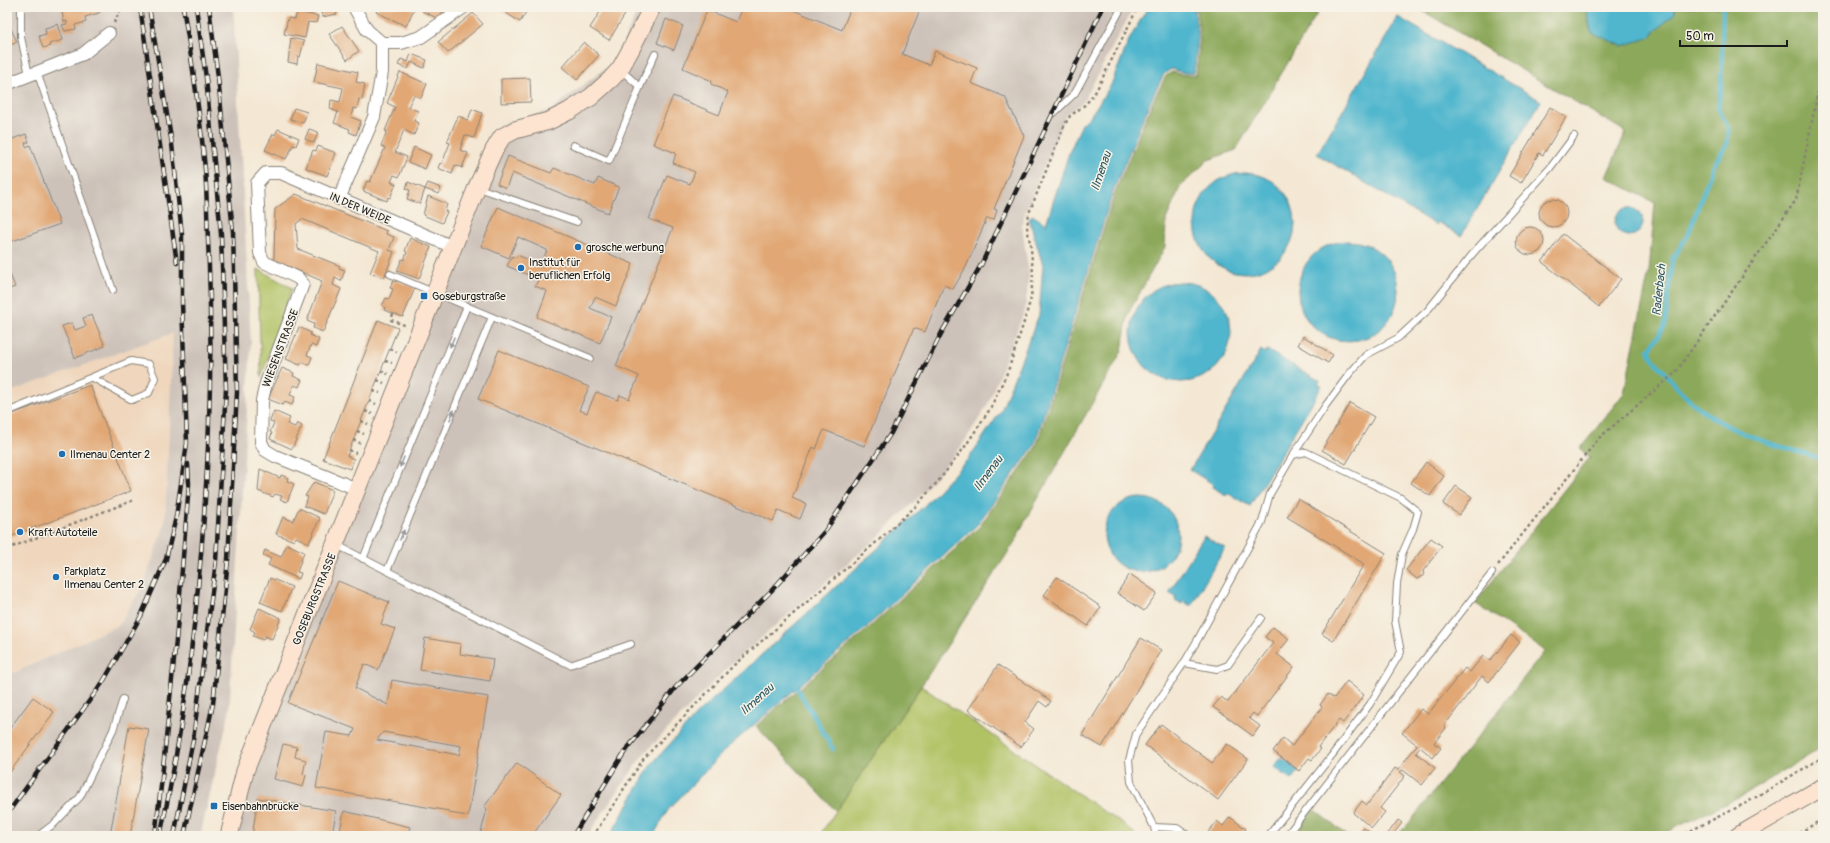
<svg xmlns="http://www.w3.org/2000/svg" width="1830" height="843" viewBox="0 0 1830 843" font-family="Pangolin,sans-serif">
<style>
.built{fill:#efd6bc}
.industrial{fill:#cdc2b9}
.green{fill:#b1c265;stroke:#666f40}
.forest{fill:#8ca85a;stroke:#54623b}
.water{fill:#4fb6cd;stroke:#366974}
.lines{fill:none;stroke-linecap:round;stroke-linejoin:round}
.stream{stroke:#4fb6cd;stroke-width:4.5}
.building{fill:#e1a775;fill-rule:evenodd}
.lane-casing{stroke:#888278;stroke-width:8}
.street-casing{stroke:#888278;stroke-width:14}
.secondary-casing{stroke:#888278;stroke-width:19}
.path{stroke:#888278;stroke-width:2.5;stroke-dasharray:3 3;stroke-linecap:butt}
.lane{stroke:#fff;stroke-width:6}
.street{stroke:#fff;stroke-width:12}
.secondary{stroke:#fde4d0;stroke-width:17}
.rail-casing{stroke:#1c1c1c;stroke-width:4.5}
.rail{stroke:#f7f3e8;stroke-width:3;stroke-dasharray:9;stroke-linecap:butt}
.oneway{fill:#999}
.poi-dot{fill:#1f6fb2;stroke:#f7f3e8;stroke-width:1.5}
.labels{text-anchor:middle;stroke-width:3;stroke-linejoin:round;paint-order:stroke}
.street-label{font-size:11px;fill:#1c1c1c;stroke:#f7f3e8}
.poi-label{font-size:11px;fill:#1c1c1c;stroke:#f7f3e8;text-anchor:start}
.water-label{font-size:12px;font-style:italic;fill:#305a63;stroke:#f7f3e8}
</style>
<rect width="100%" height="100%" fill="#f7f3e8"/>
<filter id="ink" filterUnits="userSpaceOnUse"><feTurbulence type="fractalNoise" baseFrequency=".025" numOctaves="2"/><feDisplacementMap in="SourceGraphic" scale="8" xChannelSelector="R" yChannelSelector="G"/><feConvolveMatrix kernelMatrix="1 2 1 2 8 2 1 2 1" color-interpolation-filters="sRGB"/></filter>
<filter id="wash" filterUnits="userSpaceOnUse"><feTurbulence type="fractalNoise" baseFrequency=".012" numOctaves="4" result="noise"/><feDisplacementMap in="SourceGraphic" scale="16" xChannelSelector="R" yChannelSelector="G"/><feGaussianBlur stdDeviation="0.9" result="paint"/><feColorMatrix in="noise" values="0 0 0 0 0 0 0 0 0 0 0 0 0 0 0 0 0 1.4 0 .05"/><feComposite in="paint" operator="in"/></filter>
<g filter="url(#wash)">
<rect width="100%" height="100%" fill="#f4e8d4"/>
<polygon class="built" points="173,333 165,523 144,584 119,625 7,676 7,393"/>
<g class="industrial">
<polygon points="7,7 233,7 251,342 229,713 200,836 7,836 7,676 119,625 144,584 165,523 173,333 7,393"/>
<polygon points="639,7 1134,7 1083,102 1066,114 1025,212 1022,226 1029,274 1025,310 987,406 961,447 917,499 878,537 731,664 642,756 587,836 228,836 252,735 500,125 551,110 615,61"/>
</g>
<g class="green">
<polygon points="258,269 292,288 261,378"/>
<polygon points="921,686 1131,830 1136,836 819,836"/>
</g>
<g class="forest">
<polygon points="1198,7 1321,7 1236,150 1208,160 1180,187 1166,220 1165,247 1128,314 1122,351 1019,532 1018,537 921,686 836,811 756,726 860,636 979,527 1036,447 1115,192 1153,101 1166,76 1172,72 1184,75 1196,75 1200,38 1196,10"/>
<polygon points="1416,7 1586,7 1591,32 1674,14 1676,7 1823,7 1823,747 1742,796 1658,836 1396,836 1409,823 1545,651 1475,603 1590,457 1580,449 1624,393 1649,272 1655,203 1606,177 1626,132"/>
<polygon points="1313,809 1348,836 1293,836"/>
</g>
<g class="water">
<polygon points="1148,7 1196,7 1194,10 1198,38 1194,73 1184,73 1171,69 1164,74 1151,100 1113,191 1034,446 977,525 859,634 726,749 668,810 653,836 610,836 650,766 698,713 924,506 969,458 1001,411 1039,315 1043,265 1029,219 1032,215 1046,224 1069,153 1082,124 1091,115 1111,85 1129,40"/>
<polygon points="1586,7 1676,7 1674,14 1648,38 1622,46 1591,32"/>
<polygon points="1398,17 1541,101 1461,236 1438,222 1436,225 1317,154"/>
<circle cx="1245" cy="223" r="50"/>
<circle cx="1629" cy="222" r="14"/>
<circle cx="1348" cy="291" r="50"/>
<circle cx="1181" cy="332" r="50"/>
<polygon points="1261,350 1265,353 1267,350 1320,381 1318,384 1322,386 1250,506 1227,493 1226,495 1212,487 1213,484 1190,470"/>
<circle cx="1141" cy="535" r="37"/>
<polygon points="1204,536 1225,548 1191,606 1183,601 1182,604 1175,600 1176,597 1169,593"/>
<polygon points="1282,757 1299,771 1292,780 1274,767"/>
</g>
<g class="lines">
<g class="stream">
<path d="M1723,7L1721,87L1718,108L1729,129L1727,145L1713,166L1688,235L1672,260L1665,326L1649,350L1653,359C1666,373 1679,392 1694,404C1731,435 1778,446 1823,459"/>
<polyline points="794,683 833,749"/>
</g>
</g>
<g id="blocks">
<g class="building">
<polygon points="61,7 102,7 99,13 85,17 86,22 75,25 76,29 65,31 62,25 67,24 67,21 64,22"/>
<polygon points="320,7 336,7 337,14 322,17"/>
<polygon points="378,7 408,7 414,9 406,26 376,12"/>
<polygon points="424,7 445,7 439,19 422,11"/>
<polygon points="497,7 529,7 520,22"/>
<polygon points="603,7 617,7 626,13 609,40 590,28"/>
<polygon points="742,7 786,7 842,30 851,7 921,7 902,54 929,65 935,51 977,68 971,83 1005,97 1024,136 994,209 997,210 994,220 987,218 966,267 953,289 944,285 925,332 914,328 864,446 824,430 816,449 813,447 792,498 806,504 800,519 778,510 773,521 478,399 499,350 589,387 579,410 587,413 596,392 618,400 620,395 629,399 639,376 616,366 673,228 649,219 667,175 690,184 695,172 673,163 676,153 653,144 673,96 719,115 728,92 711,84 712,81 683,68 707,10 736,22"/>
<polygon points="297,12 318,16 316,23 308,22 305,38 284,34 288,18 295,19"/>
<polygon points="473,13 483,24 448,53 438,42"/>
<polygon points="666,19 683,26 674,50 657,43"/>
<polygon points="7,20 17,42 7,47"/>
<polygon points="58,24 63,40 49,44 50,46 43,48 39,36 46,34 45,28"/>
<polygon points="342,26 359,51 347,60 329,34"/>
<polygon points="291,38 304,41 300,57 298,56 297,64 288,62"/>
<polygon points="584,42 599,55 577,80 562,67"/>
<polygon points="411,54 427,60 424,68 411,62 408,69 398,65 401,59 408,62"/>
<polygon points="318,63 358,72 356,82 365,84 362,100 359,99 357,109 353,108 351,117 361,121 356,135 349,132 350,129 334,123 338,112 330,109 331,100 340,102 343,88 314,82"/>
<polygon points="400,72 427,84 421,98 414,95 408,107 418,111 414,121 419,123 414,135 404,130 395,152 407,157 399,177 394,175 391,182 396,184 390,198 388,197 387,201 363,191 367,181 370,182 385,148 381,146 387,131 385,131 395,107 387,103"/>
<polygon points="530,78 531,102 501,103 501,79"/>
<polygon points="1550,107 1566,117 1543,155 1539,153 1521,183 1509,176"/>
<polygon points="294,108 307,112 303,123 290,119"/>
<polygon points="472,109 482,113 474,138 465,135 460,150 468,153 462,168 455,165 452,174 438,168 440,163 442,164 446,153 450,143 447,142 458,116 468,120"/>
<polygon points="278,129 299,138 296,146 293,145 286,159 265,150 273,134 275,135"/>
<polygon points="309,129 318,132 314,143 305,139"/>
<polygon points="26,134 29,142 25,143 26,147 30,145 60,224 7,243 7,141"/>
<polygon points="318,146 336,153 327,176 306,168 313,150 316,151"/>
<polygon points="414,147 431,155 425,169 408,162"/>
<polygon points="508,156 551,173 554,168 595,185 598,178 619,187 608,213 512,173 506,188 497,184"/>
<polygon points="408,182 425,189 420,204 407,199 410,190 406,189"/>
<polygon points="428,183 441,188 439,194 425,189"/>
<polygon points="296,194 387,231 386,234 394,237 389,250 394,252 384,278 370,273 379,251 302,219 296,224 298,249 340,266 339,268 345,270 341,281 335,278 333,285 341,289 323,332 313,328 314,324 307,321 322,281 274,260 275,209"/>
<polygon points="428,196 447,204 445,211 447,212 442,223 423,215"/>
<circle cx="1553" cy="213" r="14"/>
<polygon points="498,207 633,264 616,306 595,297 590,308 611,317 600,343 537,317 547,291 535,286 538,280 535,278 507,266 512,256 516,258 517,255 537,263 536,265 540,267 547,250 518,237 509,258 481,246"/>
<circle cx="1530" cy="241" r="14"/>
<polygon points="1563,234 1621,279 1599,307 1542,262"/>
<polygon points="410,238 431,247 419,279 397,271 402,259 404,260 406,255 407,252 405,251"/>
<polygon points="7,266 15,287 7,290"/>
<polygon points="396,280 415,288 403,317 384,310 385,307 382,306 386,298 389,299 393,289 390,288 393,281 396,282"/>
<polygon points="92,315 105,346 75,358 62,326 72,323 75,330 86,326 83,318"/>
<polygon points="378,320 398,328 347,456 354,459 350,469 323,459"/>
<polygon points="299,327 311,333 310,335 319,339 316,347 311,345 307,355 312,357 309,365 302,362 300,365 286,359"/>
<polygon points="1303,336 1333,355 1328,363 1298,345"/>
<polygon points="282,368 294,373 293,376 302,380 299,387 294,385 290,395 295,397 292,405 285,402 283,405 268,399"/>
<polygon points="90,385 131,491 7,538 7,416"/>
<polygon points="1350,403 1374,417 1346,464 1322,450"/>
<polygon points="274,411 290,418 287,424 295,427 297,423 302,426 292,449 270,439 272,433 270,432 274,423 270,421"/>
<polygon points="1426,462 1444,476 1430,496 1411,483"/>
<polygon points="260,469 280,478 281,475 288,478 287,481 294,484 287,502 280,499 282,496 275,494 273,497 258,491"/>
<polygon points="314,482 333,490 324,514 304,506 308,497 305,496"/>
<polygon points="1456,486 1472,497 1459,515 1443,504"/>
<polygon points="1298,499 1386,553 1333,641 1322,634 1364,564 1287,517"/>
<polygon points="299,508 320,518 309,543 296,537 294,541 276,534 283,517 293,521"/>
<polygon points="1431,538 1442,546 1423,571 1424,575 1417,579 1406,570"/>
<polygon points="287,544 304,552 297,572 301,573 299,579 268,565 271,559 263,555 265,550 281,557"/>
<polygon points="1130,574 1157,593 1144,611 1117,593"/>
<polygon points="1057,577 1101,607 1088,626 1044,595"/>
<polygon points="270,578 292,587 282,611 260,602"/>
<path d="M338,581L389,602L381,624L395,629L378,670L364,664L355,688L388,705L392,680L488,697L468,816L449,813V811L316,788L326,732L352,736L355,729L288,703ZM383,732L461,746L459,755L377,740Z"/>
<polygon points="259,608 281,618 272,639 265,636 263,640 253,636 255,632 250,629"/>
<polygon points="1273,627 1289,639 1277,654 1294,667 1257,716 1253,713 1249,718 1260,726 1253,736 1213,707 1221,697 1228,702 1273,643 1265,637"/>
<polygon points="1511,635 1520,642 1489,682 1482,676 1444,726 1446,728 1434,743 1441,748 1433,758 1420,747 1416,753 1435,768 1422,785 1403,770 1400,772 1405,776 1380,808 1385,812 1372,828 1353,813 1362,801 1367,805 1395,768 1398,770 1417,745 1402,733 1421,709 1428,714 1465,668 1470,672 1483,656 1490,661"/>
<polygon points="425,638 461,644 460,654 493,659 490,681 420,670"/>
<polygon points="1141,638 1161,650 1102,747 1082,735"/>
<polygon points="998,665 1051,701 1047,707 1039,701 1025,722 1034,729 1021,747 968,710"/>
<polygon points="1347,681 1364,695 1343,723 1339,720 1318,747 1321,749 1312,760 1309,758 1299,771 1273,751 1283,738 1292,746 1322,707 1320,705 1328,694 1334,698"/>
<polygon points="33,697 54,712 7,776 7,732"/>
<polygon points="1161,724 1212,763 1227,744 1248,759 1218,800 1145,745"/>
<polygon points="129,726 149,729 130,836 110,836"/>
<polygon points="283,744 297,747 295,757 306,760 303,774 306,775 303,787 274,779"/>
<polygon points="517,763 561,795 532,836 480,836 487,809 484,807"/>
<polygon points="258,798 336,811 332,836 252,836"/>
<polygon points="344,811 410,827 407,836 339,836"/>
<polygon points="1230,817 1246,829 1240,836 1205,836 1217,821 1223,826"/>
<polygon points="1398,820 1402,823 1392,836 1386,836"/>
<polygon points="1364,828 1374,836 1364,836 1360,833"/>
</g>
</g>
</g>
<g filter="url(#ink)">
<use href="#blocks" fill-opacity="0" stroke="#888278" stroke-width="1"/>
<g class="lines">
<g class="lane-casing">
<g id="lane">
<polyline points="21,7 21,37 29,75"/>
<polyline points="37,72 113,290"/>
<polyline points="640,87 655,54"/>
<polyline points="1054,113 1075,93 1122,7"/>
<polyline points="573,145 609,161 640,87 621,70"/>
<polyline points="479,188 577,222"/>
<polyline points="390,274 590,358"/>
<polyline points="7,412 131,361 149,364 155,378 149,393 132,400 93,378"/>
<polyline points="1293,455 1326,405 1350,373 1366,355 1398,338 1427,311 1475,251 1550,168 1574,136"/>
<polyline points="337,545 570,665 631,644"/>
<polyline points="363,559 467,306"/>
<polyline points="387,571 492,317"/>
<polyline points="1184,663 1217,669 1228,665 1261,618"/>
<polyline points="1154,827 1177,828 1189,836"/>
<polyline points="38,836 55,823 80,797 113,730 123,699"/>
<polyline points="1156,836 1154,827 1131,782 1129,760 1136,734 1184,663 1198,639 1262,522 1270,494 1293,455 1306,452 1401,498 1418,512 1413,529 1402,554 1397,584 1395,621 1401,652 1370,704 1333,754 1268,836"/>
<polyline points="1286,836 1492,573"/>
</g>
</g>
<g class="street-casing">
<g id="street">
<polyline points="382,43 401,43 421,37 464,7"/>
<polyline points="7,84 83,54 109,33"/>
<polyline points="339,199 374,117 382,72 382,43 367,30 354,7"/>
<polyline points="357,489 275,456 265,450 261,442 262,400 266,383 303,284 298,278 264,262 260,253 257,183 266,173 281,173 453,247"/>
</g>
</g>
<g class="secondary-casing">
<g id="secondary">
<polyline points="229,836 245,771 477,187 494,150 502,137 515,130 549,121 569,111 591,97 611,79 620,69 631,49 652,7"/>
<polyline points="1738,836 1823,787"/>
</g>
</g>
<g class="path">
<polyline points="114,23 122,7"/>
<polyline points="393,314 391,320 407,326"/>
<polyline points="390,349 397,352"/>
<polyline points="385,361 392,363"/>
<polyline points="381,371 388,374"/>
<polyline points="377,380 384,383"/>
<polyline points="373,391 380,393"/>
<polyline points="369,401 376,404"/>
<polyline points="365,411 372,414"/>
<polyline points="361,421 368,424"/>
<polyline points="357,431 364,434"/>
<polyline points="353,440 360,443"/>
<polyline points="349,450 356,453"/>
<polyline points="7,549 134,500"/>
<polyline points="1498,565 1599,438 1675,373 1796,200 1823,67"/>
<polyline points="593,836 644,758 734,665 880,539 915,507 940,479 964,448 990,409 1008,371 1024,322 1031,298 1033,274 1031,248 1027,227 1029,213 1065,124 1070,116 1086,104 1096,91 1138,7"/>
<polyline points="1680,836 1746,803 1823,757"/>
<polyline points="1794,836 1823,819"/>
</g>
<use href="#lane" class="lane"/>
<use href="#street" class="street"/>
<use href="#secondary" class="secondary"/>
<g class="rail-casing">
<g id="rail">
<polyline points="140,7 177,263"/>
<polyline points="7,814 103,682 141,616 166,559 176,517 187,443 182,302 182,235 172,144 149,7"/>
<polyline points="155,836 162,778 177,630 189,484 188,464"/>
<path d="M160,836C181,743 193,649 201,554C210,450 213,345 208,240C207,217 207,193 205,169C200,115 192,60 183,7"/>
<polyline points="174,836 193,740 216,561 226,389 221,234 206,78 196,7"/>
<polyline points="184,836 213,704 228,560 237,392 233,232 218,77 209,7"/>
<polyline points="573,836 624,753 676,687 772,590 825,531 891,433 942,332 981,265 1103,7"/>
</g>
</g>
<use href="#rail" class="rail"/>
</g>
<defs><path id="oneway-solid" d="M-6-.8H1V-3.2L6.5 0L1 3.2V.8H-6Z"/></defs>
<g class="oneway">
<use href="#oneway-solid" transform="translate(452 342) rotate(112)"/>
<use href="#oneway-solid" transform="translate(452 415) rotate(-67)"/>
<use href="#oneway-solid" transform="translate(402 462) rotate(112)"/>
<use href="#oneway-solid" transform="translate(402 535) rotate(-67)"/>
</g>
</g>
<g class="poi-dot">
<circle cx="578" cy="247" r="4"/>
<circle cx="521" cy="268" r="4"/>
<rect x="420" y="292" width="8" height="8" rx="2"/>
<circle cx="62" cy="454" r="4"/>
<circle cx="20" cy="532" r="4"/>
<circle cx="56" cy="577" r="4"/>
<rect x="210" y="802" width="8" height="8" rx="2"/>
</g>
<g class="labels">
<g class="street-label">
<text transform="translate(360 208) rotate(23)" y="4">IN DER WEIDE</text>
<text transform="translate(280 348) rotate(-69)" y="4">WIESENSTRASSE</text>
<text transform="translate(314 599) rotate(-68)" y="4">GOSEBURGSTRASSE</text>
</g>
<g class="poi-label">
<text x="586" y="251">grosche werbung</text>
<text x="529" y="266">Institut für<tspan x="529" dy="13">beruflichen Erfolg</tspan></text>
<text x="432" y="300">Goseburgstraße</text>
<text x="70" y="458">Ilmenau Center 2</text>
<text x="28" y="536">Kraft Autoteile</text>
<text x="64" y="575">Parkplatz<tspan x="64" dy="13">Ilmenau Center 2</tspan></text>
<text x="222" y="810">Eisenbahnbrücke</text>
</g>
<g class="water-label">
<text transform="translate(1101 171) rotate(-71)" y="4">Ilmenau</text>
<text transform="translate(1659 290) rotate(-84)" y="4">Raderbach</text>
<text transform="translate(988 473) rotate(-53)" y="4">Ilmenau</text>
<text transform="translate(757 699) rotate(-42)" y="4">Ilmenau</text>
</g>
</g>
<rect width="1830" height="843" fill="none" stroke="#f7f3e8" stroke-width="24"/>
<path d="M1680 40v6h107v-6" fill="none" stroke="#1c1c1c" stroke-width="2"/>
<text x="1686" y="40" font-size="12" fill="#1c1c1c" stroke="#f7f3e8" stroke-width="3" paint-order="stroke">50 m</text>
</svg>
